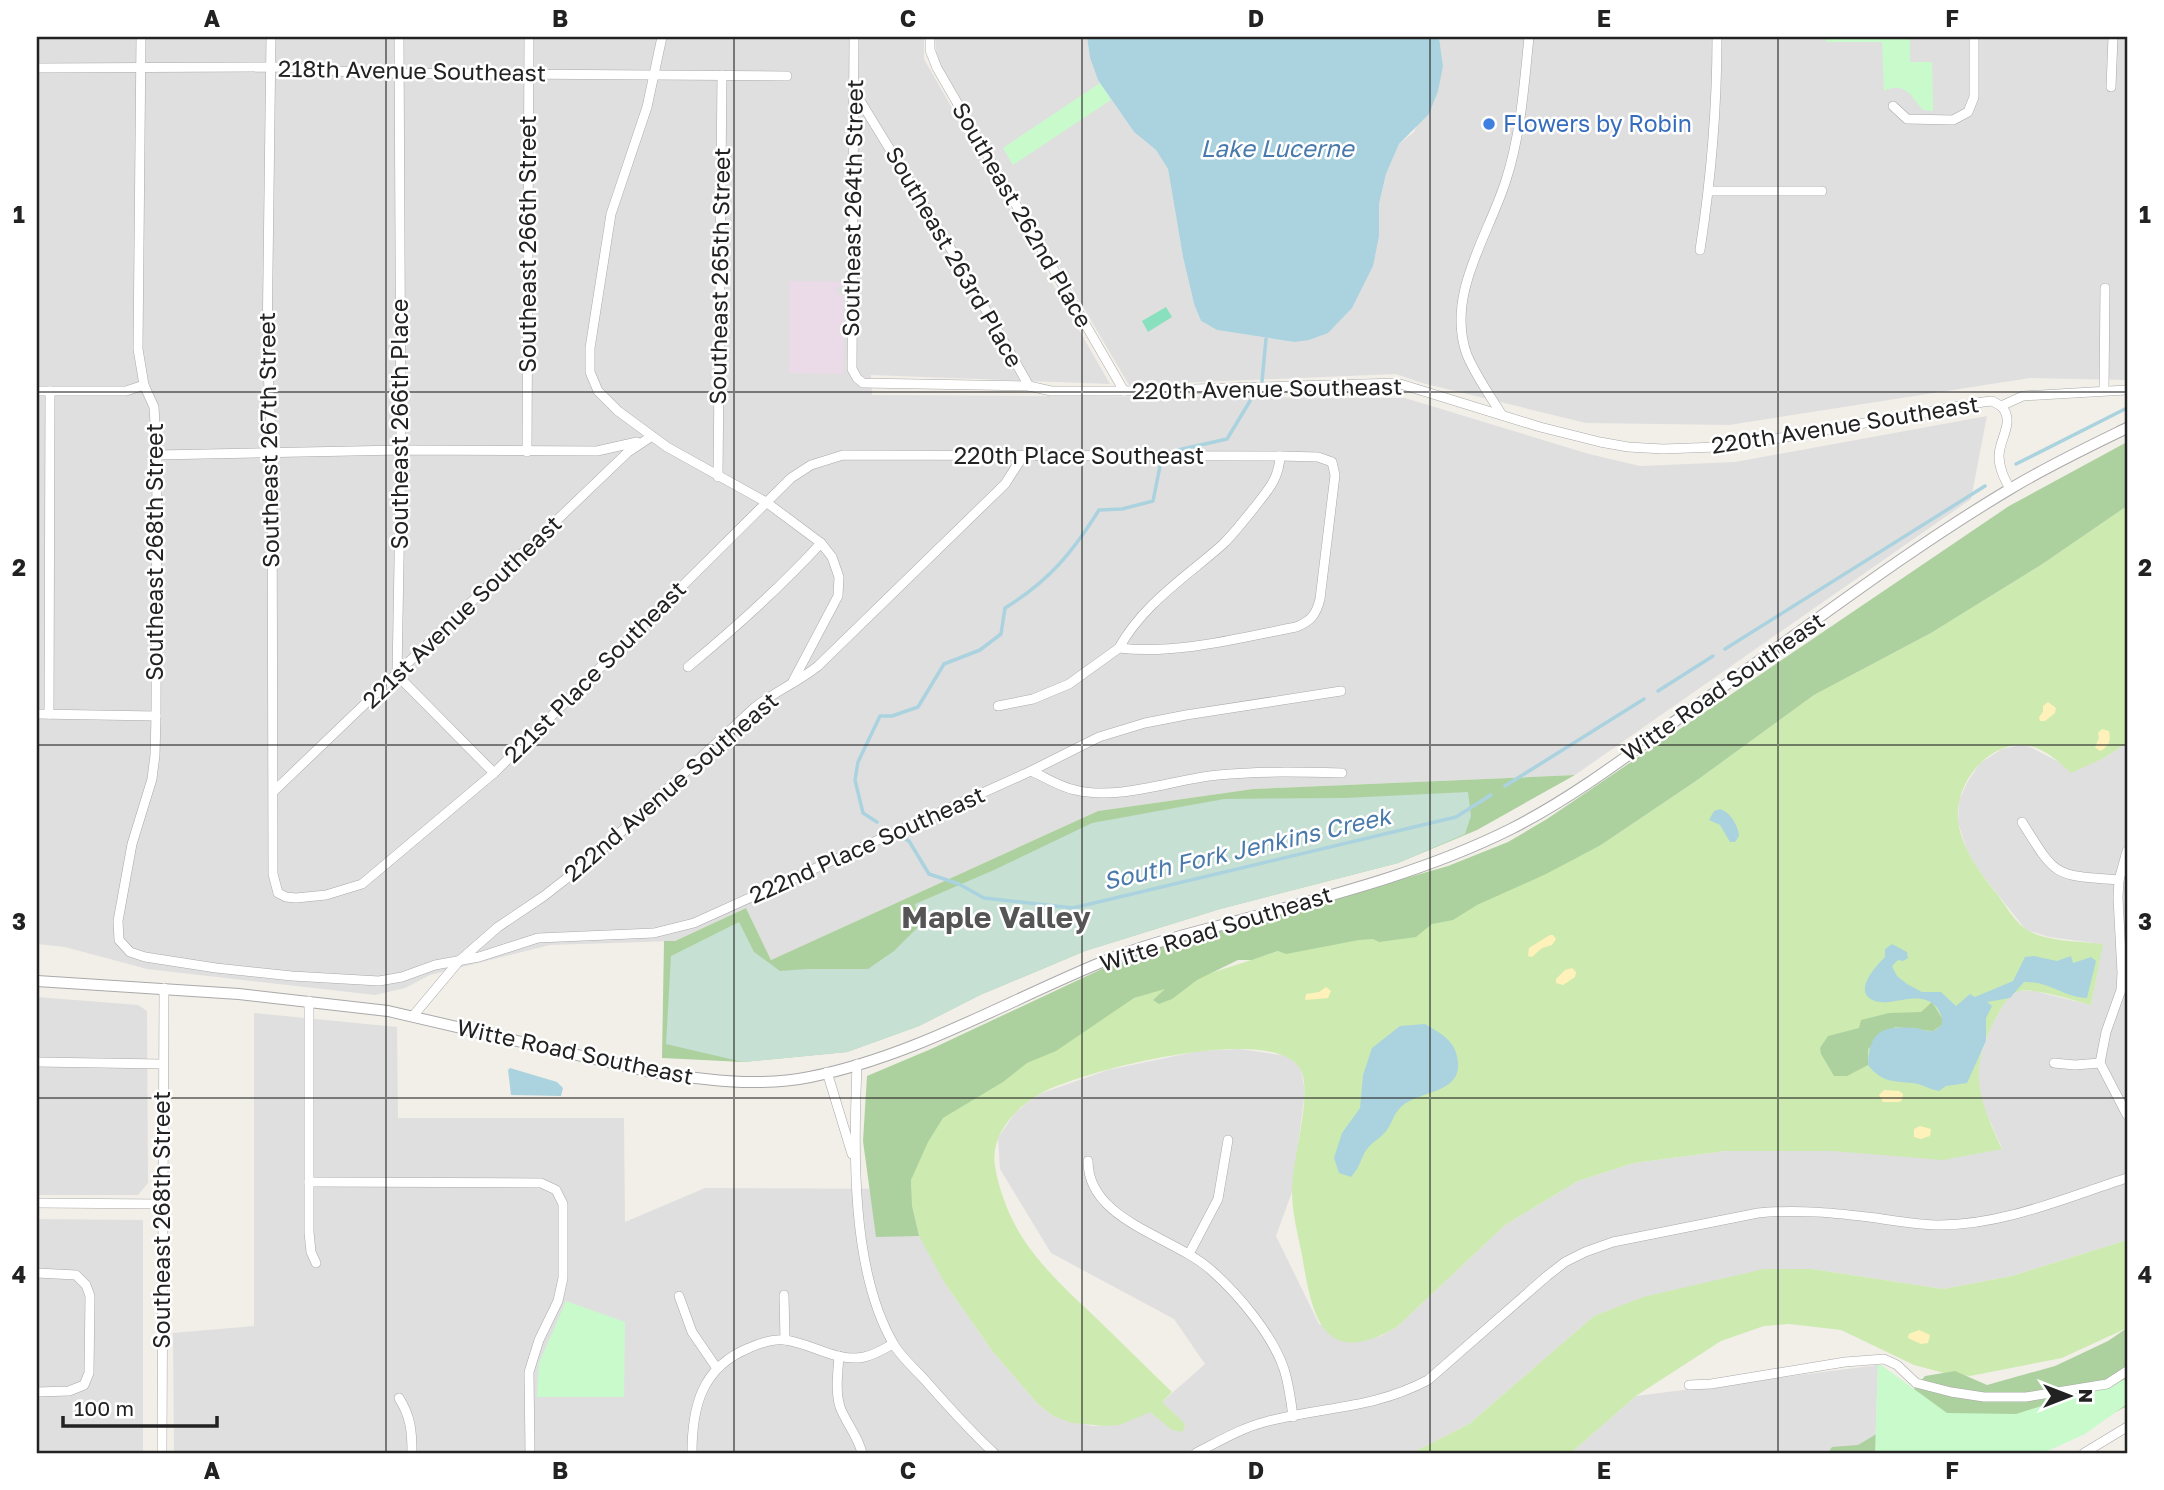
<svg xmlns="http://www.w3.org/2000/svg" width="2164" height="1490" viewBox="0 0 2164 1490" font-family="'Golos Text',sans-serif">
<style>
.residential{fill:#e0dfdf}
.industrial{fill:#ebdbe8}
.grass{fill:#cdebb0}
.forest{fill:#add19e}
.wetland{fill:#c6e0d4}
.sand{fill:#fff1ba}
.park{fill:#c8facc}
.pitch{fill:#88e0be}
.water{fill:#aad3df}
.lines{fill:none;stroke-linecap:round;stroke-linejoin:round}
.stream{stroke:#aad3df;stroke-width:3.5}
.minor-casing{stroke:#a9a9a9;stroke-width:10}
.tertiary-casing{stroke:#a9a9a9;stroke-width:12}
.minor{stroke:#fff;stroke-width:9}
.tertiary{stroke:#fff;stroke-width:10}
.grid{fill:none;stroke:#222;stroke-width:2;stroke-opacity:0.55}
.shop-dot{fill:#3f7fe0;stroke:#fff;stroke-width:2.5}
.labels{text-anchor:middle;stroke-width:5;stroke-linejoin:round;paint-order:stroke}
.street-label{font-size:23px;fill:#222;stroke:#fff}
.shop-label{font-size:23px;fill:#366cbe;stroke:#fff;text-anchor:start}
.water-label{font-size:24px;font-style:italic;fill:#4a7aab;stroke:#fff}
.district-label{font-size:30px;font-weight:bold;fill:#555;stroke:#fff}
.neatline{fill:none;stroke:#222;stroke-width:2.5}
.grid-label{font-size:23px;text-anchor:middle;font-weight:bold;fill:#222}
</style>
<rect width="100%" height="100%" fill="#f2efe9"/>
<g class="residential">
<polygon points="37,37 924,37 924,59 1110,384 871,375 872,395 1405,398 1589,454 1640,466 1735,462 1987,416 1971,499 1575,775 1253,789 1098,811 771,960 746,908 675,941 550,945 430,975 405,988 375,995 147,969 65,947 37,944"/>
<polygon points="935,37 1087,37 1090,58 1098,80 1134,132 1156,150 1168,169 1183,257 1194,304 1201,321 1217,330 1294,342 1379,236 1379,204 1386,174 1399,144 1414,132 1443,66 1439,37 2127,37 2127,380 2030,378 1729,425 1586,423 1422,383 1396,374 1129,385 939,62 936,53"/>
<polygon points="2127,743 2127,1240 2012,1276 1943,1289 1812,1269 1594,1316 1469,1424 1412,1453 174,1453 173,1333 254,1326 254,1013 397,1027 398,1118 624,1118 625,1222 705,1188 911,1189 944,1282 993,1352 1037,1403 1053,1416 1092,1426 1120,1424 1154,1409 1205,1364 1174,1319 1051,1253 1000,1169 998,1138 1014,1114 1029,1101 1042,1093 1108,1070 1199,1051 1240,1049 1288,1056 1301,1068 1305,1092 1292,1192 1276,1236 1319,1324 1359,1341 1381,1336 1397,1327 1505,1225 1578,1181 1634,1163 1725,1151 2002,1148 1981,1101 1977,1082 1979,1061 1990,1029 2005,1001 2018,991 2034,991 2091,1005 2102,944 2049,937 2026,930 1976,867 1966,848 1958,822 1959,800 1968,781 1980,763 2002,749 2021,745 2030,747 2061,763 2104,758"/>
<polygon points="37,997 138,1005 147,1011 148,1183 138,1195 37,1195"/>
<polygon points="37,1219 143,1220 143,1453 37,1453"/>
<polygon points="1878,1365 1875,1453 1571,1453 1636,1396"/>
</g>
<polygon class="industrial" points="789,281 844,282 844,286 836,288 836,294 844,296 843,374 789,373"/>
<g class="grass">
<path d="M2127,506V743L2104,758L2071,773C2058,761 2041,745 2021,745C1985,745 1955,785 1958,819C1961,849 1980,872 1997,894C2006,906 2016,924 2029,931C2049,942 2080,941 2103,944L2091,1005C2075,1001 2032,986 2017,992C2007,996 2002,1007 1997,1016C1967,1071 1978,1096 2002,1149L1943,1160L1832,1151H1725L1634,1163L1578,1181L1505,1225L1397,1327C1322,1370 1312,1316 1302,1255C1298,1235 1292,1213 1292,1192C1291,1162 1315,1089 1299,1067C1269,1023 1080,1071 1040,1094C1015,1108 990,1135 995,1166C999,1191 1010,1219 1024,1240C1042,1267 1068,1292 1092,1314C1119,1340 1145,1366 1172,1392L1162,1402L1183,1422L1185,1426L1182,1432L1172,1430L1150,1412L1120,1425L1105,1426L1072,1423L1053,1416L1037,1403L993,1352L944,1282L919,1236L912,1206L911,1180L923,1134L1060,1022L1285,949L1524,883L1601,845L1696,781L1814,695L1931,633L2041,565Z"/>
<polygon points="2127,1240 2127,1328 2062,1358 1970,1376 1944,1373 1914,1365 1841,1330 1789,1324 1764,1326 1721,1341 1636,1396 1571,1453 1412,1453 1469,1424 1594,1316 1643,1297 1764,1269 1812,1269 1943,1289 2012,1276"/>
</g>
<g class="forest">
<polygon points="2127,442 2127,506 2041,565 1931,633 1814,695 1696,781 1601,845 1546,874 1477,905 1453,920 1432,924 1416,937 1379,942 1373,939 1359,940 1286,954 1278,951 1252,960 1238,960 1197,980 1172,999 1159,1004 1153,1000 1165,989 1134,998 1056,1051 1027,1063 1003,1082 943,1118 928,1142 911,1180 912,1206 919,1236 876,1237 863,1141 867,1076 931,1049 1108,966 1160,948 1448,866 1508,842 1547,819 2009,506"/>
<polygon points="1575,775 1477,830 1398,863 1220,909 1085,951 980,995 919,1026 847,1052 743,1062 662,1058 664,941 675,941 746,908 771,960 1098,811 1253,789"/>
<polygon points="1932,1002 1943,1020 1942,1025 1933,1031 1895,1027 1868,1049 1868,1065 1847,1076 1834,1076 1821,1054 1820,1048 1828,1036 1859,1028 1861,1020 1889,1013 1921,1012"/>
<polygon points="2127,1328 2127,1406 2038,1453 1828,1453 1832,1447 1858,1445 1883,1430 1903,1402 1925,1376 1955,1371 1987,1385 2055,1366 2108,1341"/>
</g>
<polygon class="wetland" points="1468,792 1471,816 1465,834 1398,863 1220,909 1085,951 980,995 919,1026 847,1052 743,1062 666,1044 671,956 739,922 754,952 780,971 807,969 868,969 894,951 919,926 915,904 994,870 1092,823 1224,799 1345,798"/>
<g class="sand">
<polygon points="2048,702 2056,708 2055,713 2045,721 2040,721 2039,717 2043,712 2043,706"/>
<path d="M2102,729L2109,731C2111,741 2109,747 2100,751L2095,747L2099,738L2098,733Z"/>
<polygon points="1550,935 1553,935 1556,939 1552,945 1542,948 1532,957 1528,956 1529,948"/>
<polygon points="1572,968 1576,972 1575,977 1563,985 1556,983 1556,979 1565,970"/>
<polygon points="1326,987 1331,991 1328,998 1305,1000 1306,994 1319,992"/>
<polygon points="1884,1090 1899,1091 1903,1094 1902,1100 1899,1102 1883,1102 1879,1095"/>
<polygon points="1920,1126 1931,1129 1930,1136 1921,1139 1914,1137 1914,1129"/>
<polygon points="1919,1330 1930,1335 1928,1343 1921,1344 1908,1338 1909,1334"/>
</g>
<g class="park">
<path d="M1826,37H1910V62H1932L1933,111L1923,110C1911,96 1905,81 1884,91L1882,42H1826Z"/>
<polygon points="1100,83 1111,100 1013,165 1003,148"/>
<polygon points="566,1301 625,1322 624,1397 537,1397 539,1363"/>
<polygon points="1878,1365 1881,1365 1947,1413 2016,1414 2127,1379 2127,1404 2085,1434 2043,1453 1875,1453"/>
</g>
<polygon class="pitch" points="1166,307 1172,317 1148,332 1142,321"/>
<g class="water">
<polygon points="1087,37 1439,37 1443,66 1438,91 1429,114 1399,144 1386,174 1379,204 1379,236 1373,266 1352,308 1328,333 1309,340 1294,342 1217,330 1201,321 1194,304 1183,257 1168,169 1156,150 1134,132 1098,80 1090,58"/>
<path d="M1720,809C1731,813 1738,825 1739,836L1735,842H1730L1720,825L1709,820L1714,811Z"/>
<path d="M1892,944L1907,952L1908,958L1903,961L1898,960L1892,966L1897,976L1907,984L1922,992H1941L1956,1006L1970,994L1975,997L2013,981L2025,957L2034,956L2057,961L2071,956L2073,963L2091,957L2096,961L2087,998C2063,997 2050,981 2024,982L2010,998L1987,1002L1992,1006L1986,1018V1041L1967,1083L1946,1086L1939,1091C1932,1090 1925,1086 1918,1084C1895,1080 1884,1085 1868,1065C1869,1029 1884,1026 1916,1028C1921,1029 1928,1032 1933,1031C1936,1030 1939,1027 1942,1025C1943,1018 1941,1015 1938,1009C1922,987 1893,1007 1875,1001C1851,993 1876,966 1885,957V949Z"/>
<path d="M1425,1024C1442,1034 1456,1041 1458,1062C1461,1095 1417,1090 1400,1108C1393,1115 1392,1124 1386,1131C1381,1138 1372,1142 1367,1149C1360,1159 1361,1166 1351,1177L1339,1173L1334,1158L1342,1133L1360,1108L1363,1075L1372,1048L1400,1026Z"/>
<polygon points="510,1068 557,1082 563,1088 561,1096 511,1095 508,1070"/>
</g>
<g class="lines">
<g class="stream">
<polyline points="1262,381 1266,339"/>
<polyline points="1178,450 1227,439 1250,401"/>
<polyline points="2016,464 2127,408"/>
<polyline points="1725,649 1985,486"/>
<polyline points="1658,691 1713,656"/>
<polyline points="1505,786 1644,699"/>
<path d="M877,822L863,813L855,780L858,762L880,716H892L918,707L944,664L980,650L1001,634L1005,608C1049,581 1072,553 1099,510L1122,509L1153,501L1160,466"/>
<polyline points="902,837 909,841 929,874 959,884 984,898 1073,908 1456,817 1491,795"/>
</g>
<g class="minor-casing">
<g id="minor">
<polyline points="141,37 138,349 144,385 154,407 157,455 156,716 155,755 152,779 132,844 118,921 119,940 130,952 145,957 216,968 292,976 379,981 402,977 435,965 479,957 538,938 654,933 694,923 1031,771 1099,737 1145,723 1186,715 1341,691"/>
<path d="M271,37L267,348L272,452L273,874L278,893L286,897L296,898L326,895L362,884L494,773L791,478L811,465L843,455L1280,456L1318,457L1332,462L1335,475L1320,599C1316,615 1311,621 1296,627C1239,638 1177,655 1119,648L1069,684L1033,699L998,706"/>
<polyline points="399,37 401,450 397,675 494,773"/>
<polyline points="662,37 647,107 611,214 590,348 590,372 598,391 618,411 667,447 766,502 821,543 832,557 839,577 838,596 793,681"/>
<polyline points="854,37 852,369 857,378 863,383 1029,386 1051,391 1124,391 1397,383 1540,427 1600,442 1628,447 1663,449 1717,447 1769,440 1983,402 1992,401 2001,406 2023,396 2126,390"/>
<polyline points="930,37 930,50 937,68 1124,391"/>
<polyline points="37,68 285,67 364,73 787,76"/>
<polyline points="2111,87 2113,37"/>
<polyline points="856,94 957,259 1029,386"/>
<polyline points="1893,106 1907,119 1953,120 1968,112 1974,97 1974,37"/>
<polyline points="1709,191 1822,191"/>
<path d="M1700,250C1711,179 1717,109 1717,37"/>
<polyline points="2104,390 2105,288"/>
<polyline points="37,391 126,391 144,385"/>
<path d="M2001,406C2016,421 1999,439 1999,456C1999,468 2004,478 2010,489"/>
<path d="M1502,415C1490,396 1476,376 1467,355C1445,295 1489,235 1506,180C1521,134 1524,85 1529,37"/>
<polyline points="527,452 529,37"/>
<polyline points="157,455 401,450 597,451 637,442"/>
<polyline points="718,477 722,75"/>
<path d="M1119,648C1143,604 1186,577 1222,545C1234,534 1244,520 1254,508C1268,490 1279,479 1280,456"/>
<path d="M688,667C735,628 780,588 821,543"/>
<polyline points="37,714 156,716"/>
<polyline points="49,714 50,391"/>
<path d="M1031,771C1045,777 1060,787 1075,790C1120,801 1174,779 1218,775C1260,771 1301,772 1342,773"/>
<polyline points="274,791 628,452 652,436"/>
<path d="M2022,822C2057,878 2053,875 2119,880"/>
<polyline points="2127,851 2119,880 2118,898 2122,973 2121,990 2106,1032 2100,1063 2127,1115"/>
<polyline points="309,1001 309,1232 311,1252 316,1263"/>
<path d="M413,1016L459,961L498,927L544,896L594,857L754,708C774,692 798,682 818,666L1005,484L1023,456"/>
<polyline points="37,1062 162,1064"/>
<polyline points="2054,1063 2075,1065 2100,1063"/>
<path d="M857,1064C854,1148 850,1268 893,1343C900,1356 914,1368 924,1379C946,1404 969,1430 994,1453"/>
<polyline points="827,1072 852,1154"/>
<path d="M1088,1161C1088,1221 1173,1236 1211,1270C1238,1294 1272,1334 1284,1369C1289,1385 1291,1400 1293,1417"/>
<polyline points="309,1182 541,1183 556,1190 563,1204 563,1278 558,1301 539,1340 529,1372 530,1453"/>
<polyline points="37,1203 162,1204"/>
<polyline points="1189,1254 1218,1199 1228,1140"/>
<polyline points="37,1273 76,1275 86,1285 90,1296 89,1373 84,1385 69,1391 37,1392"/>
<polyline points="784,1295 785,1340"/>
<polyline points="679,1296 692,1332 716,1367"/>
<path d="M839,1356C838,1372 835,1391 840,1407C846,1423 858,1436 862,1453"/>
<polyline points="1689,1385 1711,1384 1845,1362 1884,1359 1897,1365 1916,1383 1951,1392 1984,1397 2026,1397 2107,1384 2127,1371"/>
<path d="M399,1398C411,1417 412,1432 412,1453"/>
<polyline points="162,1453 164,988"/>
<path d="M692,1453C692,1406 702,1367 749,1348C760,1343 773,1339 785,1340C811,1343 837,1363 864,1357C874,1355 884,1349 893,1344"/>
<path d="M1196,1453C1218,1442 1241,1428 1265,1422C1323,1406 1371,1410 1428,1380L1547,1276L1565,1262L1585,1252L1613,1242L1758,1213C1798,1209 1836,1213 1876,1218C1897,1221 1919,1225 1940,1225C2004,1225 2067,1197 2127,1178"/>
<polyline points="2084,1453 2127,1427"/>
</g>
</g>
<g class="tertiary-casing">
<path id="tertiary" d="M37,981L239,994L388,1011L646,1071C699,1079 756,1088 810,1077C914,1056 1005,1002 1102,962C1145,944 1192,933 1237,921C1329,896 1425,872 1511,829C1582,793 1645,742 1710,696C1809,626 1906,551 2010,489C2048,466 2088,447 2127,428"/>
</g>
<use href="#minor" class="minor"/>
<use href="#tertiary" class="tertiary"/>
</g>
<path class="grid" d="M386,37V1453M734,37V1453M1082,37V1453M1430,37V1453M1778,37V1453M37,392H2127M37,745H2127M37,1098H2127"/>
<circle class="shop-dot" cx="1489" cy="124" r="7"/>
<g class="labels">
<g class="street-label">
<text transform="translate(412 71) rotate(1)" y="8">218th Avenue Southeast</text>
<text transform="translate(853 208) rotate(-89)" y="8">Southeast 264th Street</text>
<text transform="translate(1022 215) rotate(60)" y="8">Southeast 262nd Place</text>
<text transform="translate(528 244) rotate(-90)" y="8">Southeast 266th Street</text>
<text transform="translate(954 257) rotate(60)" y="8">Southeast 263rd Place</text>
<text transform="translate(720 276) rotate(-89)" y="8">Southeast 265th Street</text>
<text transform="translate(1267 389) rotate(-1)" y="8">220th Avenue Southeast</text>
<text transform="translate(400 424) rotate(-90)" y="8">Southeast 266th Place</text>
<text transform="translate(1845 425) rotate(-9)" y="8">220th Avenue Southeast</text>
<text transform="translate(269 440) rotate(-91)" y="8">Southeast 267th Street</text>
<text x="1079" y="464">220th Place Southeast</text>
<text transform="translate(155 552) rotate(-90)" y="8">Southeast 268th Street</text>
<text transform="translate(462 612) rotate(-44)" y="8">221st Avenue Southeast</text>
<text transform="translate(595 672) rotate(-45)" y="8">221st Place Southeast</text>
<text transform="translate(1723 687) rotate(-35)" y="8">Witte Road Southeast</text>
<text transform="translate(671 787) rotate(-41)" y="8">222nd Avenue Southeast</text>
<text transform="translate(867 845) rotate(-24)" y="8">222nd Place Southeast</text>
<text transform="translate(1216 929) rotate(-17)" y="8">Witte Road Southeast</text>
<text transform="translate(575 1052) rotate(12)" y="8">Witte Road Southeast</text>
<text transform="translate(162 1220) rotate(-90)" y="8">Southeast 268th Street</text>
</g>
<g class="shop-label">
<text x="1503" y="132">Flowers by Robin</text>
</g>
<g class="water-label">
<text x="1277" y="157">Lake Lucerne</text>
<text transform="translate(1247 849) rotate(-13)" y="8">South Fork Jenkins Creek</text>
</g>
<g class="district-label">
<text x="996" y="928">Maple Valley</text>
</g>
</g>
<rect width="2164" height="1490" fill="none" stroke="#ffffff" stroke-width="77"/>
<g transform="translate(2069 1396) rotate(90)" stroke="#ffffff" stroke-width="5" paint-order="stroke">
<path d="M0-5L12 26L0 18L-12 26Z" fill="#222222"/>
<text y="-10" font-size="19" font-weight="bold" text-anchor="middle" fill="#222222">N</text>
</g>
<path d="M63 1416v10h154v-10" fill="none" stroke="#222222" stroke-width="3.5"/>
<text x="74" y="1416" font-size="21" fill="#222222" stroke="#ffffff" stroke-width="5" paint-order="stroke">100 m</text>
<rect x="38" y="38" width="2088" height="1414" class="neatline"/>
<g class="grid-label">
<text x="212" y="27">A</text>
<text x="560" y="27">B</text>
<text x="908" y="27">C</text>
<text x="1256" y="27">D</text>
<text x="1604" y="27">E</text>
<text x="1952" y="27">F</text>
<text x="19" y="223">1</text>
<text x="2145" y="223">1</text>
<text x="19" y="576">2</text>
<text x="2145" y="576">2</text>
<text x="19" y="930">3</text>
<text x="2145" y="930">3</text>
<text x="19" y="1283">4</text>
<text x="2145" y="1283">4</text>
<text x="212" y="1479">A</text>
<text x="560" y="1479">B</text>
<text x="908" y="1479">C</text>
<text x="1256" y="1479">D</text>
<text x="1604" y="1479">E</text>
<text x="1952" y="1479">F</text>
</g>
</svg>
